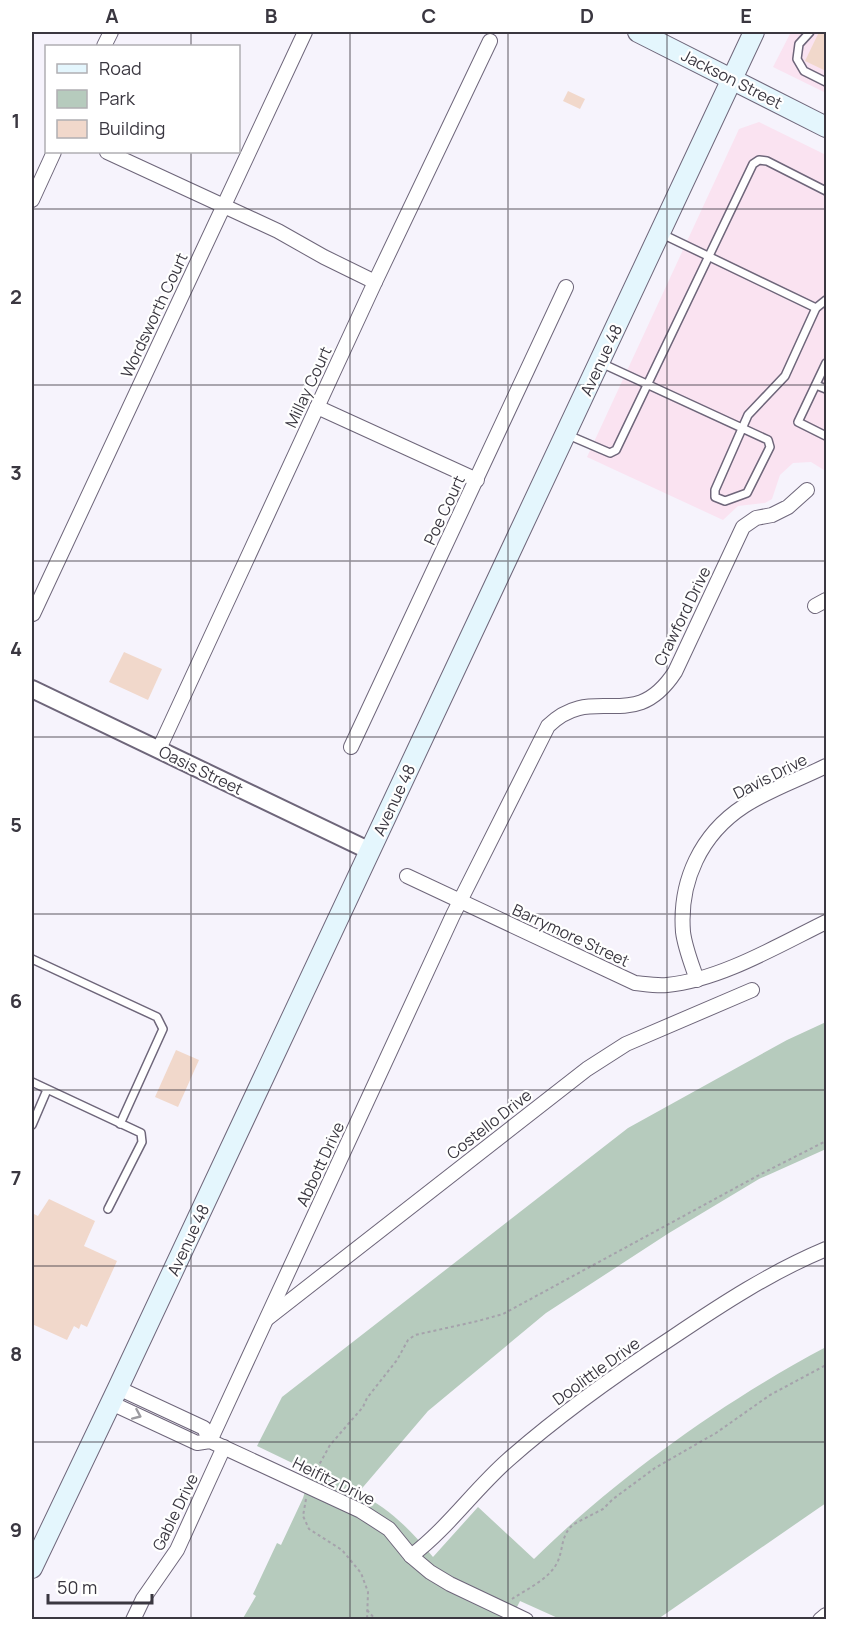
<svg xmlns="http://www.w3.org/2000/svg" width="858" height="1651" viewBox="0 0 858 1651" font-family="Manrope,sans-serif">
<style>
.commercial{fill:#fae3f1}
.green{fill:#b6cbbd}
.building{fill:#f1d8cb}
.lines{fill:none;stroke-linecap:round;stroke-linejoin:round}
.service-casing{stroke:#6e667a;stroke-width:10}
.minor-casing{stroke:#6e667a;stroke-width:16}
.tertiary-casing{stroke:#6e667a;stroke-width:20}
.secondary-casing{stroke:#6e667a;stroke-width:22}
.path{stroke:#a5a2ab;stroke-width:2;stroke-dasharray:3 3;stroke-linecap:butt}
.service{stroke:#fff;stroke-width:7}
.minor{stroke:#fff;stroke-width:14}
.tertiary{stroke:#fff;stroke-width:16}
.secondary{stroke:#e4f6fd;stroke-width:20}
.oneway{stroke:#9c9ba0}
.grid{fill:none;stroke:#3a3740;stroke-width:1.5;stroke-opacity:0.55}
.labels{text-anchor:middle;stroke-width:4.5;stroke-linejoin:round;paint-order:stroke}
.street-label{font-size:16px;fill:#3a3740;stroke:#fff}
.neatline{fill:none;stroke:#3a3740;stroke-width:2}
.grid-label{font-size:20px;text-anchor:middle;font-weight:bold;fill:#3a3740}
</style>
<rect width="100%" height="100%" fill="#f6f3fc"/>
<g class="commercial">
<polygon points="791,32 826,32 826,93 773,67"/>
<polygon points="759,122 826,155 826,474 824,470 811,462 793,463 780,475 772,499 765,503 738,506 723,520 587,457 739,129"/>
</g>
<path class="green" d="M826,1022V1149L759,1179L669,1233L546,1313L428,1411L358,1493C389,1508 411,1530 433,1557L478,1507L534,1559C616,1478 724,1401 826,1347V1503L658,1619H560L520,1601L511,1619L242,1620L256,1596L253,1594L277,1543L281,1545L303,1498L311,1472L257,1446L282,1397L628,1128L787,1040Z"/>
<g class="building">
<polygon points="819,32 826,32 826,71 805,61"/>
<polygon points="568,91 585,99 580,109 563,101"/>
<polygon points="124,652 162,669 148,700 109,682"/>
<polygon points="176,1050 199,1060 178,1107 155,1097"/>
<polygon points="49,1199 95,1221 84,1246 117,1261 87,1327 81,1324 79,1329 74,1326 67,1340 32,1324 32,1213 38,1216"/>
</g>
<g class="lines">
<g class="service-casing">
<g id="service">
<polyline points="810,32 799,44 797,59 804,71 826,82"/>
<polyline points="662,234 816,308"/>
<polyline points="601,363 768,440 770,447 747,493 725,501 715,497 715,490 748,415 785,376 816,308 826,300"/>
<polyline points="826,363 798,422 826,436"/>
<polyline points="816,385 826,389"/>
<polyline points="568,435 610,453 616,450 753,164 759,160 767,161 826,191"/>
<polyline points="32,959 157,1017 163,1029 120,1124"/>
<polyline points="32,1082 141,1133 142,1142 108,1209"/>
<polyline points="32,1125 47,1090"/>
</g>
</g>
<g class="minor-casing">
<g id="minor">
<polyline points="104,46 111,32"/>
<polyline points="107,152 278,231 324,257 375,282"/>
<polyline points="32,200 54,152"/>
<polyline points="317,407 477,480"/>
<polyline points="815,606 826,600"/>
<polyline points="33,614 305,32"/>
<polyline points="351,747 566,287"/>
<polyline points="159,749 375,282 490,41"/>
<path d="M407,876L635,983C645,984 657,986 667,985C720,980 779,945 826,922"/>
<path d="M697,980C692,965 685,948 683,932C679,881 701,834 744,806C768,790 800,779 826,766"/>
<polyline points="268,1318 587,1069 626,1044 752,990"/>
<polyline points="118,1388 204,1428 210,1441"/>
<polyline points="111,1403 197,1443 210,1441 361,1511 389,1529 411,1556 430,1572 450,1584 526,1620"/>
<path d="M210,1441L453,915L548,726C594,681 633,736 675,672L743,527L756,518L772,515L788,507L807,490"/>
<path d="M411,1556C448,1528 474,1490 508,1460C560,1414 615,1375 673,1337C722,1304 771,1272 826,1249"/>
<polyline points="133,1620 143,1599 177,1550 224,1447"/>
<polyline points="820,1620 826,1615"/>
</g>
</g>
<g class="tertiary-casing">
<polyline id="tertiary" points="32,689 370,851"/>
</g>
<g class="secondary-casing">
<g id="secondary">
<polyline points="638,32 826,127"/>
<polyline points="32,1568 118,1388 754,32"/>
</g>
</g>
<g class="path">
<polyline points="314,1474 330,1445 363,1407 367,1398 397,1360 408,1340 415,1335 478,1321 503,1314 761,1174 826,1141"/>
<polyline points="306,1499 303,1516 309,1529 342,1550 361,1573 368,1592 367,1620"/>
<path d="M512,1599C527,1589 549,1579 557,1563C564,1549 560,1535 574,1524L603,1509L613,1499L655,1468L716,1433L770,1395L826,1365"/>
<polyline points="367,1610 376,1620"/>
</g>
<use href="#service" class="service"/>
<use href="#minor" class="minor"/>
<use href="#tertiary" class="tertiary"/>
<use href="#secondary" class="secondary"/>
</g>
<defs><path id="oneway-chevron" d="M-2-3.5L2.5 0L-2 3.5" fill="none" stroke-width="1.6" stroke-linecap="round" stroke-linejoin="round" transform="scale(1.5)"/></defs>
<use class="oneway" href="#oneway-chevron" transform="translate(137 1415) rotate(24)"/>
<path class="grid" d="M191,32V46M350,32V1620M508,32V1620M667,32V1620M191,152V1620M32,209H826M32,385H826M32,561H826M32,737H826M32,914H826M32,1090H826M32,1266H826M32,1442H826"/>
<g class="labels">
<g class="street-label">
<text transform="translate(732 79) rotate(27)" y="6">Jackson Street</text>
<text transform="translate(154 315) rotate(-65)" y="6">Wordsworth Court</text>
<text transform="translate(601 360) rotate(-65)" y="6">Avenue 48</text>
<text transform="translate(308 387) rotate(-65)" y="6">Millay Court</text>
<text transform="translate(444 510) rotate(-65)" y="6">Poe Court</text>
<text transform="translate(682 616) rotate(-64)" y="6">Crawford Drive</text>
<text transform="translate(201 770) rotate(26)" y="6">Oasis Street</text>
<text transform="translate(770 776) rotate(-27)" y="6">Davis Drive</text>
<text transform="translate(394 800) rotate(-65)" y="6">Avenue 48</text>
<text transform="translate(571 935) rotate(25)" y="6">Barrymore Street</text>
<text transform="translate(489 1124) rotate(-38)" y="6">Costello Drive</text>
<text transform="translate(320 1164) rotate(-65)" y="6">Abbott Drive</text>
<text transform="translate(188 1240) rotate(-65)" y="6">Avenue 48</text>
<text transform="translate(596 1371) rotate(-36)" y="6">Doolittle Drive</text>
<text transform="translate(334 1481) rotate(26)" y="6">Heifitz Drive</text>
<text transform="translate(175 1512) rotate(-64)" y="6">Gable Drive</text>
</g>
</g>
<rect width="858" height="1651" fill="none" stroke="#ffffff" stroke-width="66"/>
<rect x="45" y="45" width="195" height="108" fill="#ffffff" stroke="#b0afb3" stroke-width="1.5"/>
<rect x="57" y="64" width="30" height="9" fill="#e4f6fd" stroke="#b0afb3" stroke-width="1.5"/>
<text x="99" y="75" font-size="18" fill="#3a3740">Road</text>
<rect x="57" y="90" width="30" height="18" fill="#b6cbbd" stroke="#b0afb3" stroke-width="1.5"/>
<text x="99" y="105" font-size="18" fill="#3a3740">Park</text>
<rect x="57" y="120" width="30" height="18" fill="#f1d8cb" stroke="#b0afb3" stroke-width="1.5"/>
<text x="99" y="135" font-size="18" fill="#3a3740">Building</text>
<path d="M48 1594v9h104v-9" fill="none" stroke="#3a3740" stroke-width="3"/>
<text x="57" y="1594" font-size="18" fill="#3a3740" stroke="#ffffff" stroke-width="4.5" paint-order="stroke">50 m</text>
<rect x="33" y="33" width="792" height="1585" class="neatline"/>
<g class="grid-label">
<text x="112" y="23">A</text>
<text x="271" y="23">B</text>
<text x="429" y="23">C</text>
<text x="587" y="23">D</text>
<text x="746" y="23">E</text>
<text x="16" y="128">1</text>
<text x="16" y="304">2</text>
<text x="16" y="480">3</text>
<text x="16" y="656">4</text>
<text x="16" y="832">5</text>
<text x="16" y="1008">6</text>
<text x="16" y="1185">7</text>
<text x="16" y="1361">8</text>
<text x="16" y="1537">9</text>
</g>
</svg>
